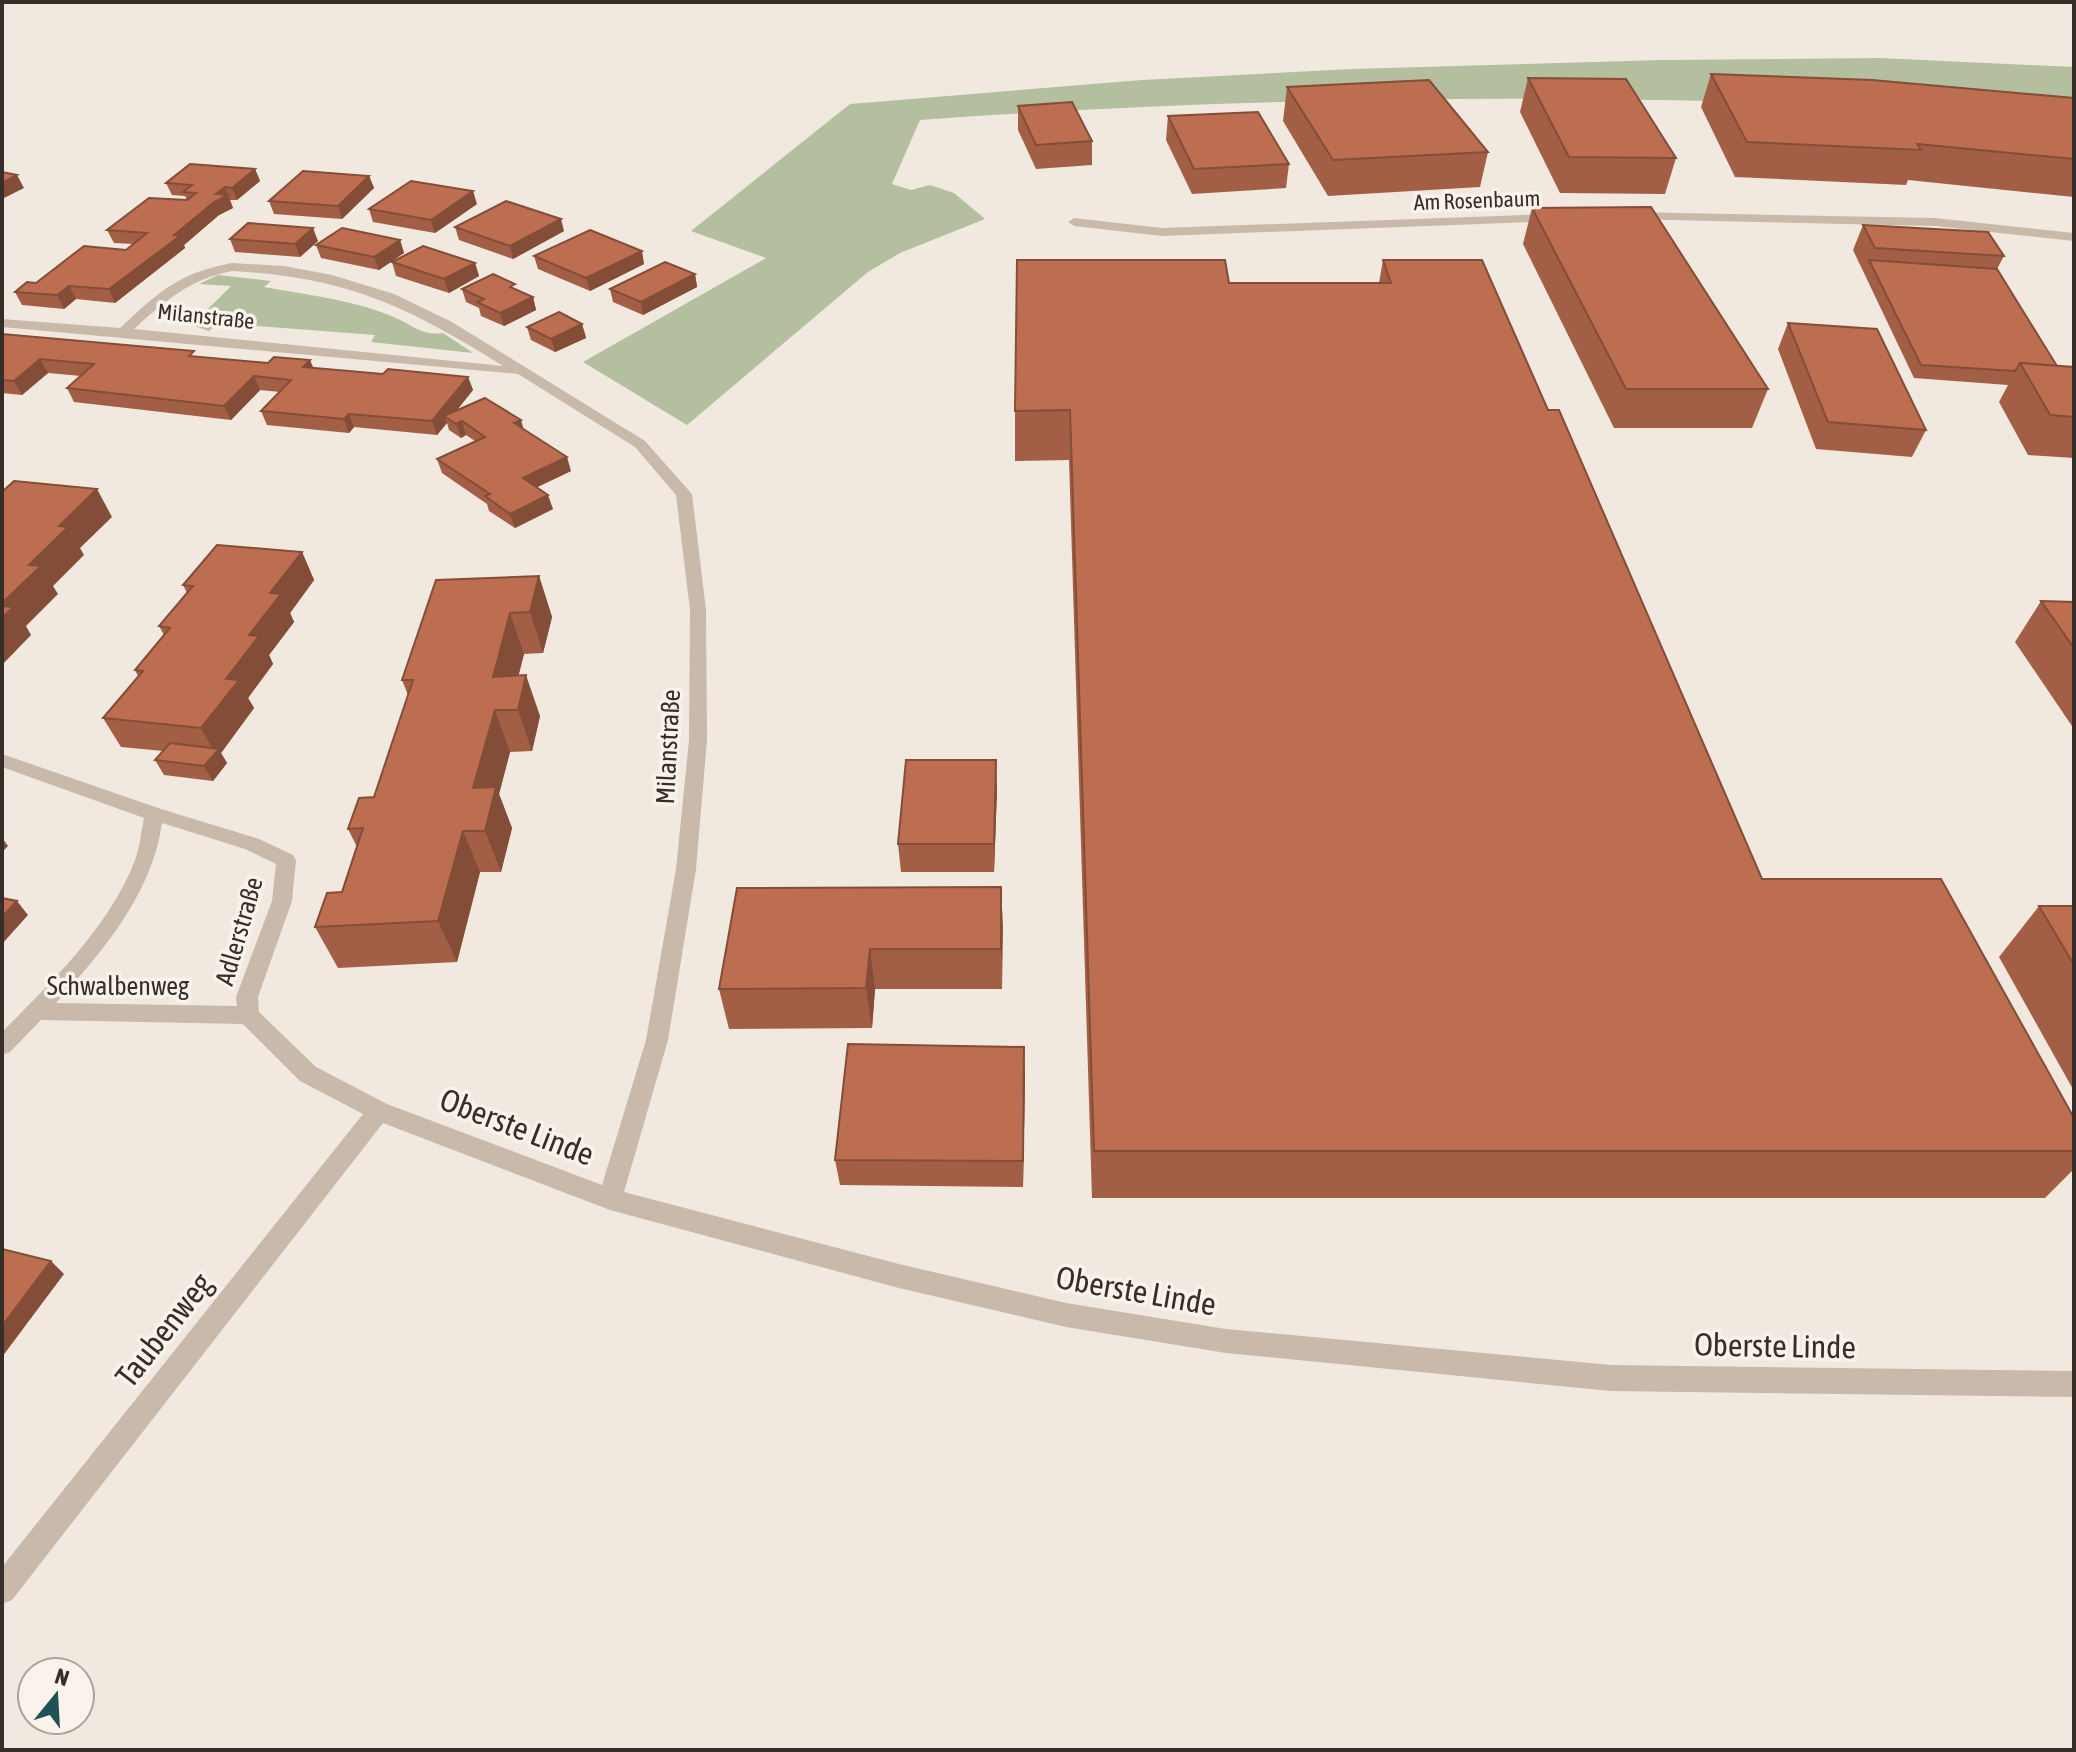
<svg xmlns="http://www.w3.org/2000/svg" width="2076" height="1752" viewBox="0 0 2076 1752" font-family="'Asap Condensed',sans-serif">
<style>
.green{fill:#b4bf9f}
.lines{fill:none;stroke-linecap:round;stroke-linejoin:round}
.minor{fill:#c8b9ab;fill-rule:evenodd}
.wall{fill:#a35f45}
.shaded-wall{fill:#844d38}
.building{fill:#bd6e50;stroke:#844d38;stroke-width:2}
.labels{text-anchor:middle;stroke-width:7;stroke-linejoin:round;paint-order:stroke}
.far-street-label{font-size:22px;fill:#372e2a;stroke:#f9f3eb}
.street-label{font-size:26px;fill:#372e2a;stroke:#f9f3eb}
.near-street-label{font-size:32px;fill:#372e2a;stroke:#f9f3eb}
</style>
<rect width="100%" height="100%" fill="#f1e9df"/>
<g class="green">
<path d="M1880,58L2074,67V117C1935,111 1796,102 1657,100C1411,96 1166,102 920,120L892,184L911,190L930,185L954,193L985,219L900,253L868,272L687,425L583,362L766,258L691,231L850,104L1142,80L1351,69L1663,60Z"/>
<path d="M218,275L271,281L264,287C308,295 357,300 398,319C415,327 424,336 443,333L473,353L371,342L375,335L218,323L209,331L178,320L177,311L205,312L231,286L199,284Z"/>
</g>
<g class="lines">
<g class="minor">
<polygon points="1631,212 1935,218 2074,233 2074,241 1935,226 1627,219 1627,213"/>
<polygon points="1555,214 1561,218 1559,221 1162,236 1074,226 1068,222 1074,218 1162,228"/>
<path d="M232,263L284,266L332,275L394,294L452,322L645,441L692,494L706,610L707,740L696,869L668,1040L624,1192L899,1264L1066,1303L1226,1329L1611,1365L2074,1371V1397L1611,1391L1226,1353L1066,1327L899,1288L610,1210L383,1123L12,1600L2,1604V1567L363,1114L300,1081L243,1024L41,1020L10,1052L2,1055V1032C51,983 110,926 135,860C140,847 141,832 144,818L2,767V754L161,809L259,839L293,855L296,860L292,901L258,997L259,1012L316,1067L387,1104L602,1185L646,1040L676,869L689,740L690,610L676,495L635,447L518,374L2,327V319L120,328C159,292 178,273 232,263ZM232,271C347,277 407,306 503,366L134,329C165,301 190,279 232,271ZM162,823L245,849L276,864L272,901L236,997L237,1006L56,1003C103,951 152,894 162,823Z"/>
</g>
</g>
<g class="wall">
<polygon points="1711,74 2074,98 2074,197 1908,180 1906,185 1735,177 1701,107"/>
<polygon points="1528,78 1676,158 1665,194 1560,193 1520,112"/>
<polygon points="1287,87 1488,152 1480,187 1328,196 1283,121"/>
<polygon points="1018,106 1092,141 1092,165 1036,169 1018,130"/>
<polygon points="1168,116 1289,164 1286,188 1192,194 1166,140"/>
<polygon points="255,169 260,181 237,200 230,200 233,208 219,215 184,245 185,248 115,303 76,299 64,309 22,305 15,292 126,250 133,244 114,243 107,230 187,200 185,196 172,195 166,183"/>
<polygon points="369,176 374,188 342,219 274,214 269,201"/>
<polygon points="477,204 435,233 373,222 369,209"/>
<polygon points="1532,208 1768,389 1752,428 1614,428 1523,244"/>
<polygon points="1863,225 2004,256 1997,269 2057,366 2074,367 2074,458 2028,455 1999,402 2008,385 1914,378 1853,250"/>
<polygon points="455,227 564,231 513,259 459,240"/>
<polygon points="230,239 318,241 300,257 235,252"/>
<polygon points="400,240 404,253 379,270 321,258 316,245"/>
<polygon points="534,256 644,264 590,291 538,269"/>
<polygon points="1383,260 1548,410 1762,879 2074,1118 2074,1169 2045,1198 1092,1198 1069,460 1015,461 1015,411 1229,283 1379,283"/>
<polygon points="392,262 475,263 479,276 449,293 396,276"/>
<polygon points="695,274 697,287 643,315 613,302 610,289"/>
<polygon points="462,289 517,290 533,297 536,310 504,326 481,316 479,308 466,302"/>
<polygon points="1788,323 1926,430 1912,457 1816,449 1778,349"/>
<polygon points="582,324 586,338 555,352 531,340 527,327"/>
<polygon points="2,334 197,357 383,374 468,377 473,390 456,411 523,429 571,471 537,487 553,509 515,528 489,511 487,504 442,473 437,459 475,441 466,435 461,438 449,430 447,423 437,435 354,427 349,433 267,425 261,411 280,392 260,390 231,420 74,402 67,388 81,376 48,373 22,395 2,393"/>
<polygon points="302,552 314,580 290,613 294,622 269,655 273,664 248,698 254,708 221,753 227,763 213,781 164,775 155,760 163,751 121,747 103,718 138,676 135,670 164,635 159,626 187,593 183,585"/>
<polygon points="539,576 552,617 543,653 524,654 518,676 540,716 532,751 510,752 499,794 512,828 501,872 480,872 457,962 338,968 315,927 342,892 357,847 348,829 374,797 408,695 402,680"/>
<polygon points="2041,601 2074,602 2074,729 2015,642"/>
<polygon points="997,789 994,872 901,872 898,844"/>
<polygon points="1001,887 1002,989 875,989 872,1028 729,1029 719,989"/>
<polygon points="2039,906 2074,906 2074,1091 1999,957"/>
<polygon points="1025,1074 1023,1187 840,1185 835,1160"/>
</g>
<g class="shaded-wall">
<polygon points="255,169 260,181 237,200 232,188"/>
<polygon points="17,175 24,188 2,199 2,183"/>
<polygon points="369,176 374,188 342,219 338,206"/>
<polygon points="225,187 233,208 219,215 184,245 185,248 115,303 109,289 214,202 216,194"/>
<polygon points="473,191 477,204 435,233 431,220"/>
<polygon points="561,219 564,231 513,259 510,246"/>
<polygon points="313,228 318,241 300,257 295,244"/>
<polygon points="400,240 404,253 379,270 374,257"/>
<polygon points="642,251 644,264 590,291 586,278"/>
<polygon points="475,263 479,276 449,293 444,279"/>
<polygon points="695,274 697,287 643,315 641,302"/>
<polygon points="69,286 76,299 64,309 57,295"/>
<polygon points="533,297 536,310 504,326 500,313"/>
<polygon points="582,324 586,338 555,352 551,339"/>
<polygon points="40,359 48,373 22,395 14,381"/>
<polygon points="310,360 316,374 303,367"/>
<polygon points="254,376 260,390 231,420 224,406"/>
<polygon points="468,377 473,390 449,420 444,416 447,423 437,435 432,421"/>
<polygon points="349,414 354,427 349,433 344,419"/>
<polygon points="521,420 525,434 514,423"/>
<polygon points="462,421 466,435 461,438 456,424"/>
<polygon points="567,457 571,471 527,492 523,478"/>
<polygon points="97,489 112,517 80,548 84,555 53,586 58,594 26,626 31,635 2,665 2,603 59,526"/>
<polygon points="548,495 553,509 515,528 510,514"/>
<polygon points="302,552 314,580 290,613 294,622 269,655 273,664 248,698 254,708 221,753 227,763 213,781 204,766 215,753 201,728 270,593"/>
<polygon points="539,576 552,617 543,653 530,612"/>
<polygon points="510,613 524,654 510,710 493,677"/>
<polygon points="526,675 540,716 532,751 518,710"/>
<polygon points="495,710 510,752 499,794 512,828 501,872 485,831 473,788"/>
<polygon points="996,760 997,789 994,872 994,844"/>
<polygon points="463,831 480,872 457,962 438,921"/>
<polygon points="2,838 8,846 2,852"/>
<polygon points="1001,887 1003,927 1002,989 1001,949"/>
<polygon points="17,901 28,915 2,944 2,917"/>
<polygon points="870,949 875,989 872,1028 866,988"/>
<polygon points="1024,1047 1025,1074 1023,1187 1023,1161"/>
<polygon points="51,1261 64,1274 2,1357 2,1326"/>
</g>
<g class="building">
<polygon points="1711,74 1872,80 2074,98 2074,159 1917,144 1921,150 1747,142"/>
<polygon points="1528,78 1626,79 1676,158 1569,157"/>
<polygon points="1429,80 1488,152 1333,160 1287,87"/>
<polygon points="1072,102 1092,141 1036,145 1018,106"/>
<polygon points="1258,112 1289,164 1194,169 1168,116"/>
<polygon points="190,164 255,169 232,188 225,187 216,194 228,195 214,202 174,235 180,236 109,289 69,286 57,295 15,292 27,282 36,283 84,246 126,250 147,233 107,230 149,198 187,200 196,193 183,192 192,185 166,183"/>
<polygon points="303,171 369,176 338,206 269,201"/>
<polygon points="2,172 17,175 2,183"/>
<polygon points="411,181 473,191 431,220 369,209"/>
<polygon points="506,201 561,219 510,246 455,227"/>
<polygon points="1651,207 1768,389 1626,389 1532,208"/>
<polygon points="248,223 313,228 295,244 230,239"/>
<polygon points="1863,225 1988,232 2004,256 1875,248"/>
<polygon points="342,228 400,240 374,257 316,245"/>
<polygon points="590,230 642,251 586,278 534,256"/>
<polygon points="423,246 475,263 444,279 392,262"/>
<polygon points="1017,260 1225,260 1229,283 1391,283 1383,260 1482,260 1548,410 1559,410 1762,879 1941,879 2074,1118 2074,1151 1094,1151 1070,410 1015,411"/>
<polygon points="1869,260 1997,269 2057,366 2020,363 2015,371 1921,365"/>
<polygon points="665,262 695,274 641,302 610,289"/>
<polygon points="493,274 515,284 510,287 533,297 500,313 477,302 484,299 462,289"/>
<polygon points="559,312 582,324 551,339 527,327"/>
<polygon points="1788,323 1877,329 1926,430 1828,422"/>
<polygon points="2,334 194,351 189,356 268,363 274,357 310,360 303,367 383,374 388,369 468,377 432,421 349,414 344,419 261,411 291,380 254,376 224,406 67,388 94,364 40,359 14,381 2,380"/>
<polygon points="2020,363 2074,367 2074,417 2050,415"/>
<polygon points="485,398 521,420 514,423 567,457 523,478 548,495 510,514 485,496 490,494 437,459 485,437 462,421 456,424 444,416"/>
<polygon points="14,481 97,489 59,526 68,527 29,565 41,566 2,603 2,492"/>
<polygon points="217,545 302,552 270,593 281,594 249,635 259,636 226,679 239,680 201,728 103,718 143,671 135,670 170,628 159,626 193,586 183,585"/>
<polygon points="539,576 530,612 510,613 493,677 526,675 518,710 495,710 473,788 496,787 485,831 463,831 438,921 315,927 327,893 342,892 363,828 348,829 359,798 374,797 413,680 402,680 436,580"/>
<polygon points="2041,601 2074,602 2074,648"/>
<polygon points="2,606 13,607 2,618"/>
<polygon points="170,743 219,749 204,766 155,760"/>
<polygon points="906,760 996,760 994,844 898,844"/>
<polygon points="1001,887 1001,949 870,949 866,988 719,989 737,888"/>
<polygon points="2,898 17,901 2,917"/>
<polygon points="2039,906 2074,906 2074,965"/>
<polygon points="848,1044 1024,1047 1023,1161 835,1160"/>
<polygon points="2,1249 51,1261 2,1326"/>
</g>
<g class="labels">
<g class="far-street-label">
<text transform="translate(1477 200) rotate(-2)" y="8">Am Rosenbaum</text>
<text transform="translate(206 316) rotate(6)" y="8">Milanstraße</text>
</g>
<g class="street-label">
<text transform="translate(668 747) rotate(-87)" y="9">Milanstraße</text>
<text transform="translate(239 931) rotate(-74)" y="9">Adlerstraße</text>
<text x="118" y="995">Schwalbenweg</text>
</g>
<g class="near-street-label">
<text transform="translate(517 1127) rotate(21)" y="11">Oberste Linde</text>
<text transform="translate(1136 1291) rotate(10)" y="11">Oberste Linde</text>
<text transform="translate(164 1330) rotate(-52)" y="11">Taubenweg</text>
<text transform="translate(1775 1346) rotate(1)" y="11">Oberste Linde</text>
</g>
</g>
<rect width="2076" height="1752" fill="none" stroke="#372e2a" stroke-width="8"/>
<g transform="translate(56 1696) rotate(18)"><circle r="38" fill="#f9f3eb" stroke="#aba49e" stroke-width="2"/>
<path d="M0-6L14 30L0 20L-14 30Z" fill="#225155"/>
<text y="-12" font-size="22" font-weight="bold" text-anchor="middle" fill="#372e2a">N</text>
</g>
</svg>
